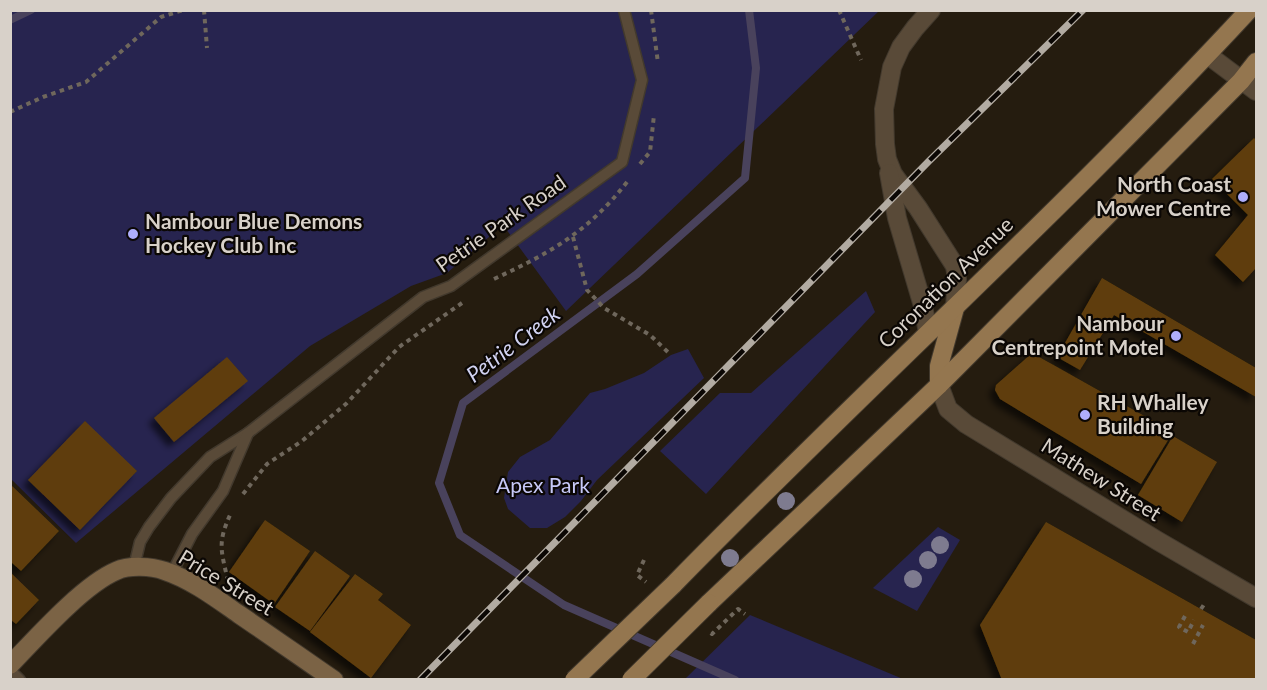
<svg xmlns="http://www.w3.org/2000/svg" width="1267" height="690" viewBox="0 0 1267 690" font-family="Lato,sans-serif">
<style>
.green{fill:#27244f}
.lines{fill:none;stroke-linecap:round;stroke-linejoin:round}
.stream{stroke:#49425c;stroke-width:8}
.building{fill:#5f3e0b;filter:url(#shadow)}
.lane-casing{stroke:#42392d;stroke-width:13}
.street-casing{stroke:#42392d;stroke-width:20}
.secondary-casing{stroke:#42392d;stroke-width:20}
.primary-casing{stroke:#42392d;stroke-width:20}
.path{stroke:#6f675c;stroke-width:4;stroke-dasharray:4.5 4.5;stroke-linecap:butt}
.lane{stroke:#594a38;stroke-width:10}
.street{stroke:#594a38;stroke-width:18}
.secondary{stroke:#7b6345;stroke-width:18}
.primary{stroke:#94764f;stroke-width:18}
.rail-casing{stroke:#b2aba2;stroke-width:7}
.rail{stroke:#0b0704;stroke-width:4.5;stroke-dasharray:14;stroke-linecap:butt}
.primary-bridge-casing{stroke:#42392d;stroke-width:20;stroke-linecap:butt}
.primary-bridge{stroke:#94764f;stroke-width:18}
.tree{fill:#7e7b8f}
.poi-dot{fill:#aeaefb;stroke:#0b0704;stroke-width:2}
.labels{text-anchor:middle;stroke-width:4.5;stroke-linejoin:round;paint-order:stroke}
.poi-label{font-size:21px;font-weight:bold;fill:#d8d1c9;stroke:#0b0704;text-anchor:end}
.street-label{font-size:21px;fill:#d8d1c9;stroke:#0b0704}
.park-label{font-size:21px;fill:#c7c8f7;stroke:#0b0704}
.water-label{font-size:22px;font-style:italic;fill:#d1d2f1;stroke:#0b0704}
</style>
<defs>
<filter id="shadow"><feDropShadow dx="-5.5" dy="5.5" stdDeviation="3" flood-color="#0009"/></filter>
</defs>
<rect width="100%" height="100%" fill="#251c0f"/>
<g class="green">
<polygon points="11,11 879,11 566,311 503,225 447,273 411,286 310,346 76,543 11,479"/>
<polygon points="866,291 875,312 706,494 660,451 720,393 751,393"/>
<polygon points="688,349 704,378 597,480 581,501 565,517 547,528 530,528 508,509 504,498 508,472 520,457 550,440 590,393 605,389 644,373 671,355"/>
<polygon points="938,527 960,540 917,611 873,588"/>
<polygon points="750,615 903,679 685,679"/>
</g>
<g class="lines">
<g class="stream">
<polyline points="10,20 31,10"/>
<polyline points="735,680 564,605 460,535 439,483 463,403 637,274 745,178 756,68 749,10"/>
</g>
</g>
<g class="building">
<polygon points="1254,138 1256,140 1256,268 1243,282 1215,255 1248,215 1212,179"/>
<polygon points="1102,278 1256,368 1256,397 1114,315 1080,370 1057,357"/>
<polygon points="1032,353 1173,432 1141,484 1000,399 995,390 996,385"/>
<polygon points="227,357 248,381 174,442 154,418"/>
<polygon points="85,421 137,471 80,530 28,480"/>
<polygon points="1173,436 1217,462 1182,522 1138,495"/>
<polygon points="10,484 59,531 21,571 10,561"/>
<polygon points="265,520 310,551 274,604 229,572"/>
<polygon points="1046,522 1256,640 1256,680 1002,680 980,625"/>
<polygon points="315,551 350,576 310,631 275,607"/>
<polygon points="10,572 39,600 16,624 10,619"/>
<polygon points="355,574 383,594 378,600 411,625 371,678 310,632"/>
</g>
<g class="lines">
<g class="lane-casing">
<g id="lane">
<polyline points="134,567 140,542 149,527 171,498 210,457 248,433 423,297 451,286 622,162 642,80 624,10"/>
<polyline points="172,573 192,534 223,491 248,433"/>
<polyline points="10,670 20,680"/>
</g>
</g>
<g class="street-casing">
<g id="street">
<polyline points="931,10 915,28 901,47 892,67 884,109 885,144 887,159 893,174 918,208 955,266 957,279 955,308"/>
<polyline points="1208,55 1256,91"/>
<polyline points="889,173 897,218 923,306 928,333"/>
<polyline points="939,385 948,409 966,424 1158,541 1256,598"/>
</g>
</g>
<g class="secondary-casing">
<path id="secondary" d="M10,665C36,638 83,585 116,571C129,565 151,566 165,571C192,580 217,599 240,615C271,636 302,658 334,680"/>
</g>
<g class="primary-casing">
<g id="primary">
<polyline points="939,385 939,366 955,308"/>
<path d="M673,585C862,391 1065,209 1249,10"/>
<polyline points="709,603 939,385 1241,81 1256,62"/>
</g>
</g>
<g class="path">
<polyline points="204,10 207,48"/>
<polyline points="651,10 658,63"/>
<polyline points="839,10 861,60"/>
<polyline points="10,112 43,97 86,82 161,17 183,10"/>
<polyline points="640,164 650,152 654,115"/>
<polyline points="573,237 587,290 604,308 650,335 671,355"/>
<path d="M494,279C550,253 588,232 627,182"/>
<polyline points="243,494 267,464 302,441 347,403 399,347 462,303"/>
<polyline points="644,560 637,575 646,582"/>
<path d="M228,581C221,550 217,543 231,513"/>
<polyline points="1201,609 1205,603"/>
<polyline points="1185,616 1179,627 1188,632 1194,620"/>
<polyline points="711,633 712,634 738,609 745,614"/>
<polyline points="1193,644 1203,625"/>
</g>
<use href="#lane" class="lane"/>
<use href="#street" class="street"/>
<use href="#secondary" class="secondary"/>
<use href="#primary" class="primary"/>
<g class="rail-casing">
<polyline id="rail" points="420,680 929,161 1083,10"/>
</g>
<use href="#rail" class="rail"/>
<g class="primary-bridge-casing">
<g id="primary-bridge">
<polyline points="574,680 673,585"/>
<polyline points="631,680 709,603"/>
</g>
</g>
<use href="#primary-bridge" class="primary-bridge"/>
</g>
<g class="tree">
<circle cx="786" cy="501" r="9"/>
<circle cx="940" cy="545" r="9"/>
<circle cx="730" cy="558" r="9"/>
<circle cx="928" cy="560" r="9"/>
<circle cx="913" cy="579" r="9"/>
</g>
<g class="poi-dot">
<circle cx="1243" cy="197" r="6"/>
<circle cx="133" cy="234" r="6"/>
<circle cx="1176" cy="336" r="6"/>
<circle cx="1085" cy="415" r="6"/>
</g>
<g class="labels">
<g class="poi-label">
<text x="1231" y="192">North Coast<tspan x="1231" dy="24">Mower Centre</tspan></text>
<text x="145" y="229" text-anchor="start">Nambour Blue Demons<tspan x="145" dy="24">Hockey Club Inc</tspan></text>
<text x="1164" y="331">Nambour<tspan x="1164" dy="24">Centrepoint Motel</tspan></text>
<text x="1097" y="410" text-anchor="start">RH Whalley<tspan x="1097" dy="24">Building</tspan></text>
</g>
<g class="street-label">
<text transform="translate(501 224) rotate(-35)" y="7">Petrie Park Road</text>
<text transform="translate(946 283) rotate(-44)" y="7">Coronation Avenue</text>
<text transform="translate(1101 480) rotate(32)" y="7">Mathew Street</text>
<text transform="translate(226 583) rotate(31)" y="7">Price Street</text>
</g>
<g class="park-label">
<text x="543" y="493">Apex Park</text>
</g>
<g class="water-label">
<text transform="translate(513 344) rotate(-37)" y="8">Petrie Creek</text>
</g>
</g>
<rect width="1267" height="690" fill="none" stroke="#d8d1c9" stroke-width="24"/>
</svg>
